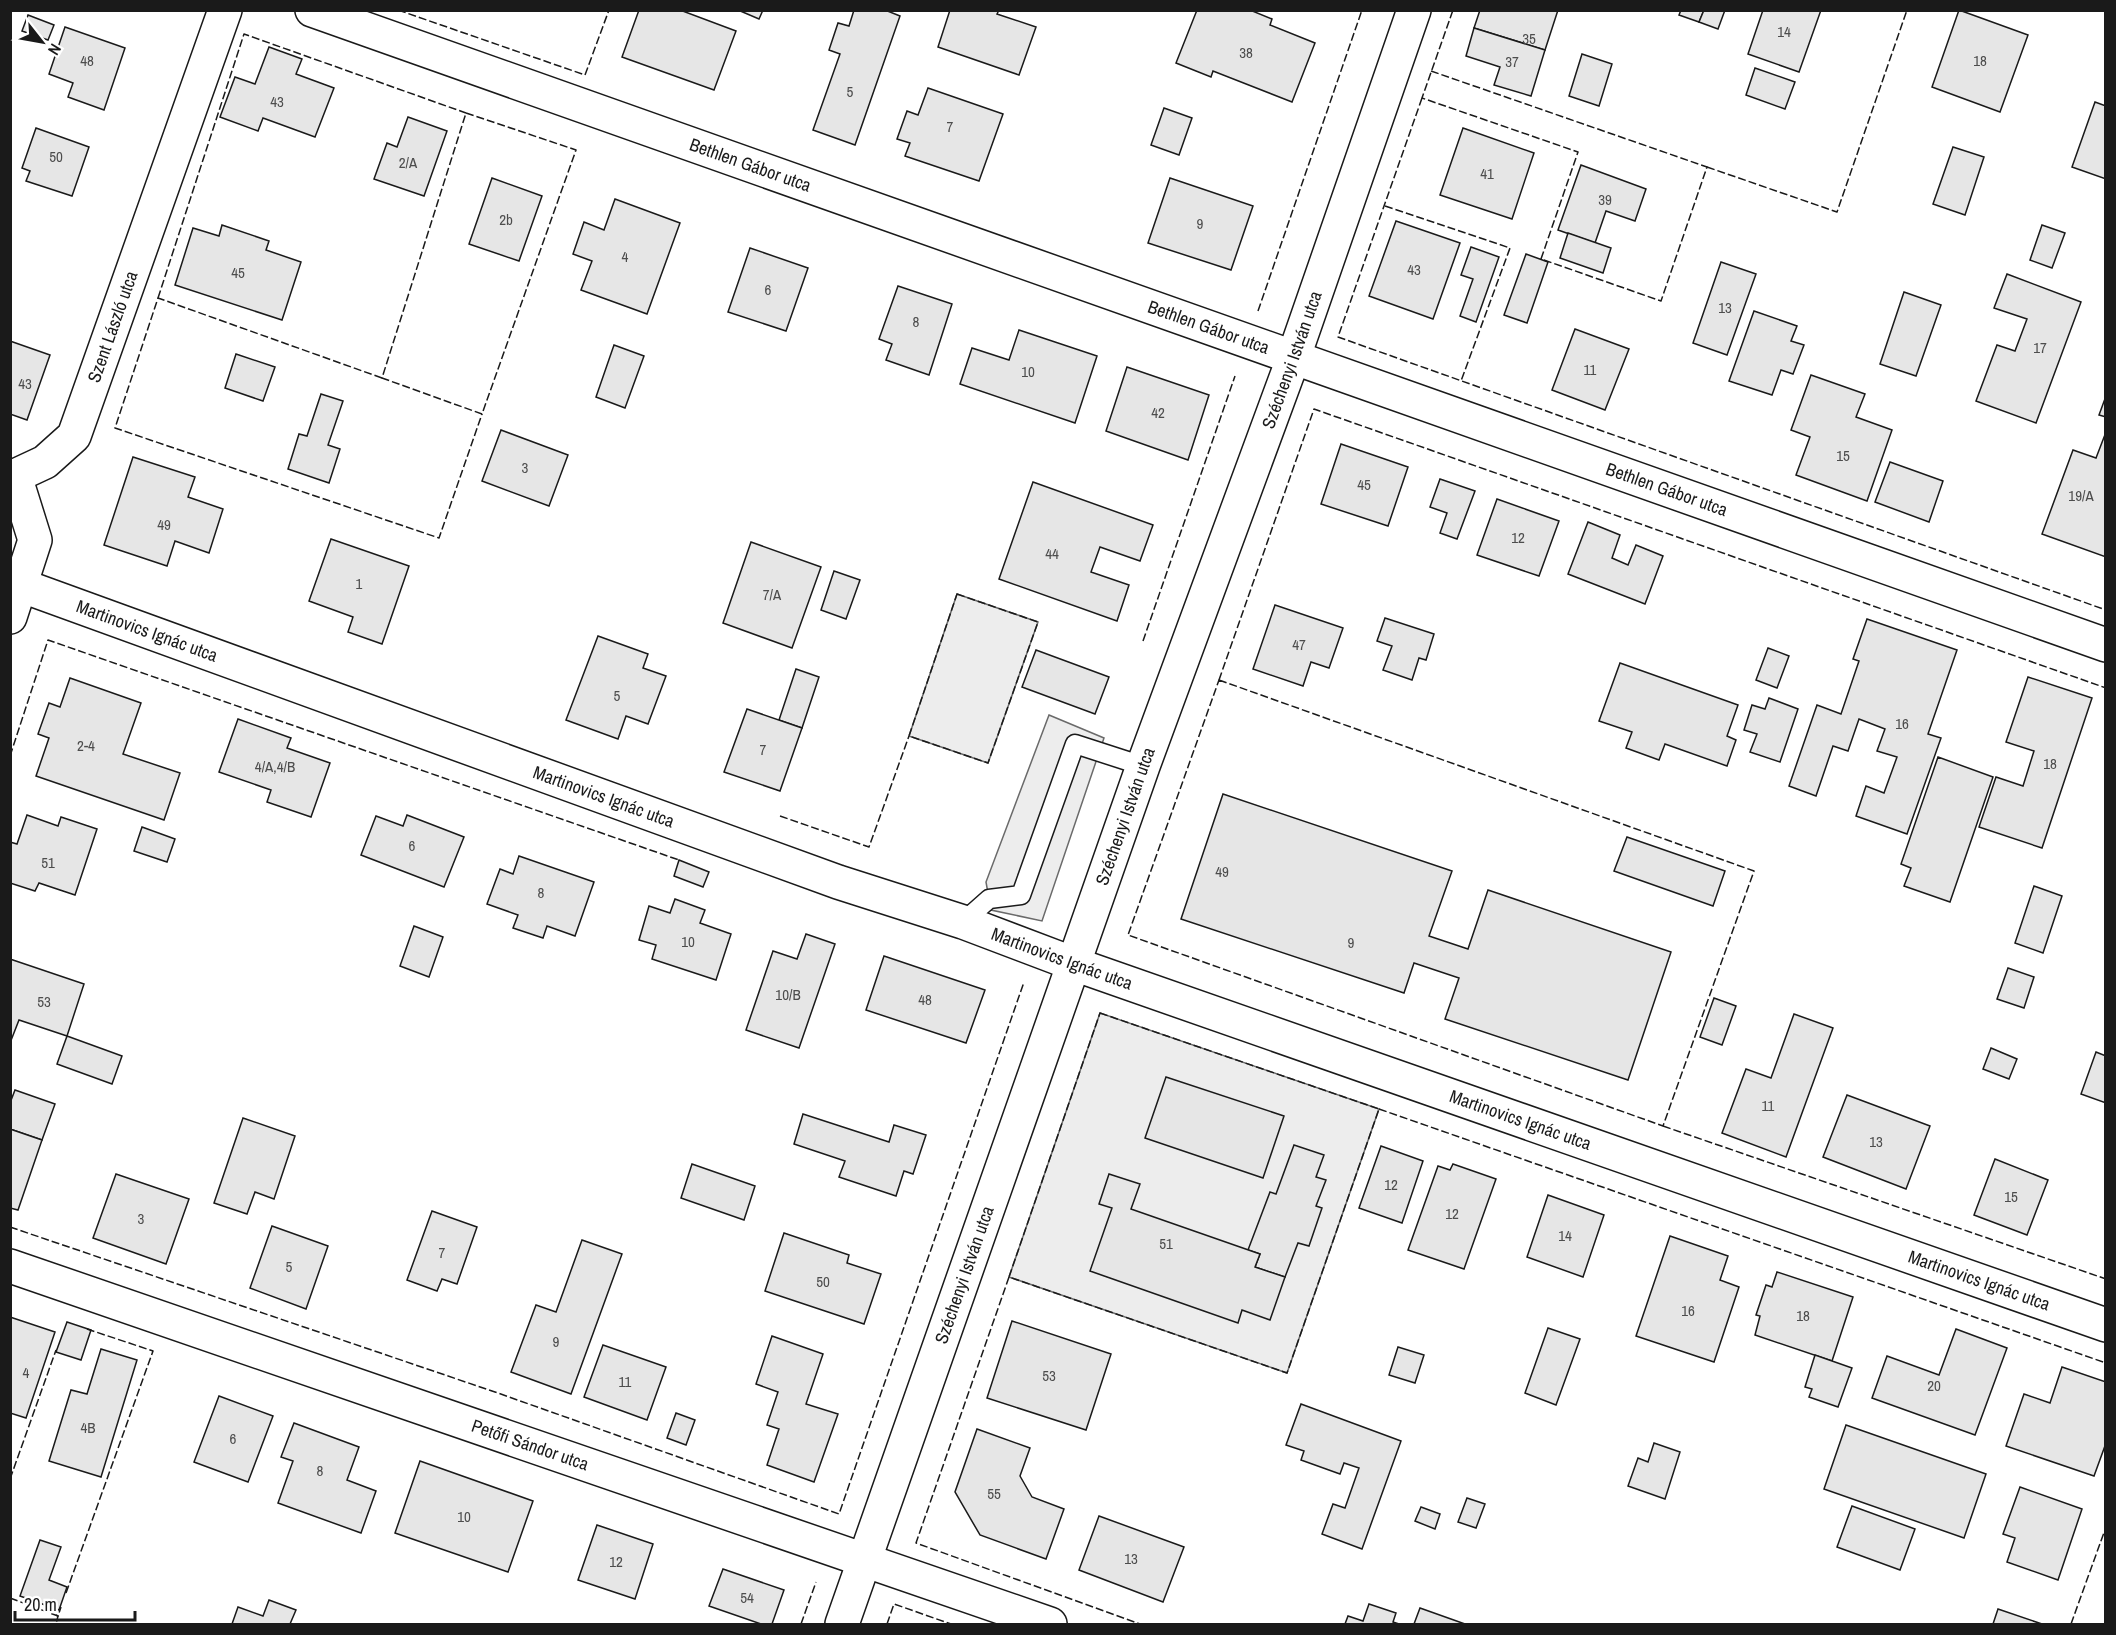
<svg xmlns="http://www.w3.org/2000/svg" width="2116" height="1635" viewBox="0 0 2116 1635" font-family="'Archivo Narrow',sans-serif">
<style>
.built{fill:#ededed;stroke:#6a6a6a;stroke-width:1.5}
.building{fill:#e6e6e6;stroke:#1a1a1a;stroke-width:1.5}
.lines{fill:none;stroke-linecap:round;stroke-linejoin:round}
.lane-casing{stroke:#1a1a1a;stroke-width:21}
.street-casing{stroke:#1a1a1a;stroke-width:36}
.lane{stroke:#fff;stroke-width:18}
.street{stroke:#fff;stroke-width:33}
.fence{stroke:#1a1a1a;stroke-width:1.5;stroke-dasharray:8 3;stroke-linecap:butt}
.labels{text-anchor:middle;stroke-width:4.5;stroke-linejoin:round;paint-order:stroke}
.number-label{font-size:15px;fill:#4d4d4d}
.street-label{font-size:18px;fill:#1a1a1a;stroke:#fff}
</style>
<rect width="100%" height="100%" fill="#fff"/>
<g class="built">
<polygon points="957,594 1038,622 988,763 909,736"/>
<polygon points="1049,715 1104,738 1042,921 991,910 986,882"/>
<polygon points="1100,1013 1379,1109 1287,1373 1009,1277"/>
</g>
<g class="building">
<polygon points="639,10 680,10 736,31 714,90 622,57"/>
<polygon points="738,10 763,10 759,19"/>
<polygon points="854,10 885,10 900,16 855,145 813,130 840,54 829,50 838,23 849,26"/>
<polygon points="950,10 999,10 997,14 1036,27 1019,75 938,47"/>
<polygon points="1197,10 1250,10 1272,19 1270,25 1315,43 1292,102 1213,71 1211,77 1176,63"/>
<polygon points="1480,10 1558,10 1545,50 1474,28"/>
<polygon points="1681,10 1704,10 1699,22 1679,15"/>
<polygon points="1704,10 1725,10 1718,29 1699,22"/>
<polygon points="1763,10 1821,10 1799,72 1748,54"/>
<polygon points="1959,10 2028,35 2000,112 1932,87"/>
<polygon points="28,15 54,25 48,40 22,31"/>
<polygon points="65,27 125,48 104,110 68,97 73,83 49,74"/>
<polygon points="1474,28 1545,50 1531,96 1494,85 1500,67 1466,56"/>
<polygon points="269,47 302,59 296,74 334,88 315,137 263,118 258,131 220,117 235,77 255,84"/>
<polygon points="1582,54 1612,64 1599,106 1569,96"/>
<polygon points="1755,68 1795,82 1785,109 1746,95"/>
<polygon points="928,88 1003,114 979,181 905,156 910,143 897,139 907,111 918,115"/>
<polygon points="2095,102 2106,106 2106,179 2072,167"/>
<polygon points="1164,108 1192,118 1179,155 1151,145"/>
<polygon points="408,117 447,131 424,196 374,179 387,143 397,147"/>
<polygon points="36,128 89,147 72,196 26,181 30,171 22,168"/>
<polygon points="1463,128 1534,153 1512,219 1440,195"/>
<polygon points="1953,147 1984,157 1965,215 1933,204"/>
<polygon points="1581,165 1646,189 1635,221 1606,211 1595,243 1558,230"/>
<polygon points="492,178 542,196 519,261 469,244"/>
<polygon points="1170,178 1253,206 1231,270 1148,243"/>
<polygon points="615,199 680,223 647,314 581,290 592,261 573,254 584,222 604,230"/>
<polygon points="1396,221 1460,243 1433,319 1369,296"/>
<polygon points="222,225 269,241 266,250 301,262 282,320 175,285 193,228 219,236"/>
<polygon points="2042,225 2065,233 2052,268 2030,260"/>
<polygon points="1568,233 1611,248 1603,273 1560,258"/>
<polygon points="1471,247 1499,257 1476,322 1460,316 1473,279 1461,275"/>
<polygon points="750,248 808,268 786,331 728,312"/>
<polygon points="1526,254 1548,262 1527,323 1504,315"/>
<polygon points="1721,262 1756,274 1727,355 1693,343"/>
<polygon points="2007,274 2081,302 2036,423 1976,401 1997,345 2015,351 2027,319 1994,308"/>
<polygon points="898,286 952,304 929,375 886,360 892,344 879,339"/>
<polygon points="1904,292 1941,305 1916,376 1880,364"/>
<polygon points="1754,311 1797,326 1791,341 1804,345 1793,374 1781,370 1772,395 1729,381"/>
<polygon points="1575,329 1629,349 1605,410 1552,390"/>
<polygon points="1019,330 1097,356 1075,423 960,384 972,348 1009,360"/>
<polygon points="10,341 50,355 27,420 10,414"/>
<polygon points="614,345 644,356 625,408 596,397"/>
<polygon points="236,354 275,367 263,401 225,388"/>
<polygon points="1127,367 1209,395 1188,460 1106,431"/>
<polygon points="1811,375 1865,394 1856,417 1892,430 1867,501 1796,475 1810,437 1791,430"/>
<polygon points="321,394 343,401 328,445 340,449 329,483 288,469 299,434 307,436"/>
<polygon points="2106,396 2106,417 2099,415"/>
<polygon points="501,430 568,455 549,506 482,481"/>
<polygon points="2106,432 2106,557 2042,534 2073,450 2096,458"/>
<polygon points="1341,444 1408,467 1388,526 1321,504"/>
<polygon points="133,457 195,477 188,497 223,509 209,553 175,541 167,566 104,545"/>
<polygon points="1890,462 1943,481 1929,522 1875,502"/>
<polygon points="1440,479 1475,491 1457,539 1440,533 1447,513 1430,507"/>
<polygon points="1033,482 1153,525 1140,561 1100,547 1091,572 1129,585 1117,621 999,579"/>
<polygon points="1497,499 1559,521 1539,576 1477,555"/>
<polygon points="1588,522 1620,535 1612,558 1628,565 1636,545 1663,556 1645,604 1568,574"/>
<polygon points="331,539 409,566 382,644 348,632 353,617 309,601"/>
<polygon points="751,542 821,567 792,648 723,623"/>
<polygon points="834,571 860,580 846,619 821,610"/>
<polygon points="1275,605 1343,628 1329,668 1311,662 1303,686 1253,669"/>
<polygon points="1385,618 1434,634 1426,660 1419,658 1412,680 1383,670 1392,646 1377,641"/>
<polygon points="1867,619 1957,650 1928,734 1941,738 1907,834 1856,816 1866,786 1884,793 1897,757 1877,751 1885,729 1859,719 1848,751 1833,746 1816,796 1789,786 1817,705 1841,714 1859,661 1853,659"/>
<polygon points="598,636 648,654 643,668 666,676 648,724 626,716 618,739 566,720"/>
<polygon points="1768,648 1789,656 1777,688 1756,680"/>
<polygon points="1036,650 1109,677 1095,714 1022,687"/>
<polygon points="1620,663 1738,705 1727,736 1736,740 1727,766 1665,744 1659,760 1626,748 1632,732 1599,721"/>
<polygon points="796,669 819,677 802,728 779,720"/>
<polygon points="2028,677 2092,698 2042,848 1979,827 1996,777 2023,786 2034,751 2006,742"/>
<polygon points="70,678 141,703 123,754 180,773 164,820 36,776 49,738 38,734 49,703 60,707"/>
<polygon points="1769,698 1798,709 1780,762 1750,752 1757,734 1744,730 1752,705 1765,709"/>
<polygon points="747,709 802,728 780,791 724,772"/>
<polygon points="238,719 291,738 287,748 330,763 311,817 267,802 271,790 219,772"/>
<polygon points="1938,757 1993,777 1950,902 1904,886 1911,868 1901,864"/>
<polygon points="1223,794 1452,871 1429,936 1468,949 1488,890 1671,952 1628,1080 1445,1019 1459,978 1414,963 1404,993 1181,919"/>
<polygon points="27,815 58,826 61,817 97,829 75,895 39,883 35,891 10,883 10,842 17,844"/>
<polygon points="407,815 464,837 444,887 361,855 376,816 403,826"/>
<polygon points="142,827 175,839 167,862 134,851"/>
<polygon points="1627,837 1725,871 1713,906 1614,871"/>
<polygon points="519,856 594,882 575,936 547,926 543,938 513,928 518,915 487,904 500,869 513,874"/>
<polygon points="679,860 709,872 703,887 674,876"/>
<polygon points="2034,886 2062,896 2043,953 2015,943"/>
<polygon points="675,899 705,910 700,923 731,934 716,980 652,959 656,945 639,940 649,906 670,913"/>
<polygon points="414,926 443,937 429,977 400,966"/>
<polygon points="806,934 835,944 799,1048 746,1030 773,951 797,959"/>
<polygon points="884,956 985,990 966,1043 866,1010"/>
<polygon points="10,959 84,984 67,1036 19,1020 10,1043"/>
<polygon points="2008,968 2034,977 2024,1008 1997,999"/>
<polygon points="1714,998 1736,1006 1722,1045 1700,1037"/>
<polygon points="1794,1014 1833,1028 1786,1157 1722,1133 1746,1069 1771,1078"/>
<polygon points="67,1036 122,1056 112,1084 57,1064"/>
<polygon points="1991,1048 2017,1059 2009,1079 1983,1069"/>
<polygon points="2096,1052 2106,1056 2106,1103 2081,1094"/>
<polygon points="1166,1077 1284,1116 1263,1178 1145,1138"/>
<polygon points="15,1090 55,1104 42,1140 10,1129 10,1103"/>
<polygon points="1847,1095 1930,1126 1906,1189 1823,1157"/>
<polygon points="803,1114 889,1142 894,1125 926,1135 913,1174 904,1171 896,1196 839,1177 845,1161 794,1144"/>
<polygon points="243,1118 295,1136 274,1199 255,1192 247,1214 214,1203"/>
<polygon points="10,1129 42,1140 18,1210 10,1208"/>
<polygon points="1294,1145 1324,1155 1316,1177 1326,1180 1316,1206 1322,1208 1309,1246 1298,1243 1285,1277 1255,1267 1260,1254 1248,1250 1270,1192 1276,1194"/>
<polygon points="1381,1146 1423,1161 1402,1223 1359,1208"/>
<polygon points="1995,1159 2048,1180 2027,1235 1974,1215"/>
<polygon points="692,1164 755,1186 744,1220 681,1198"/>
<polygon points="1453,1164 1496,1179 1464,1269 1408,1250 1438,1166 1450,1170"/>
<polygon points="116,1174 189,1199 166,1264 93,1238"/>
<polygon points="1109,1174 1140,1184 1131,1209 1260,1254 1255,1267 1285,1277 1270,1320 1242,1310 1238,1323 1090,1271 1112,1208 1099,1204"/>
<polygon points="1548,1195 1604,1215 1583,1277 1527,1257"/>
<polygon points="432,1211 477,1227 457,1284 442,1279 437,1291 407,1280"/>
<polygon points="272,1226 328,1246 306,1309 250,1288"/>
<polygon points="784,1233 849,1255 847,1263 881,1274 864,1324 765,1291"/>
<polygon points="1670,1236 1728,1256 1720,1280 1739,1287 1714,1362 1636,1336"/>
<polygon points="582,1240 622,1254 571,1394 511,1372 536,1305 556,1312"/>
<polygon points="1777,1272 1853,1297 1832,1361 1755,1335 1760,1316 1756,1315 1766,1285 1772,1287"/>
<polygon points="10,1317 55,1332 26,1418 10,1413"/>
<polygon points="1012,1321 1111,1354 1086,1430 987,1398"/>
<polygon points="67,1322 91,1330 81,1360 56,1352"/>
<polygon points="1548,1328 1580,1339 1556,1405 1525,1393"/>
<polygon points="1956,1329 2007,1348 1975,1435 1872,1398 1887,1356 1939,1375"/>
<polygon points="772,1336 823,1354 806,1404 838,1414 814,1482 767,1465 779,1429 767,1425 778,1392 756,1384"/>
<polygon points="603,1345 666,1367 647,1420 584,1397"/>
<polygon points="1398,1347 1424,1355 1415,1383 1389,1375"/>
<polygon points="101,1349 137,1360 101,1477 49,1461 71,1390 87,1394"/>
<polygon points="1815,1355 1852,1368 1838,1407 1809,1397 1812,1389 1805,1387"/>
<polygon points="2062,1367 2106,1382 2106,1443 2094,1476 2006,1446 2024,1394 2050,1403"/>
<polygon points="219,1396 273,1416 248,1482 194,1462"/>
<polygon points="1301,1404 1401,1441 1362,1549 1322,1534 1333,1504 1345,1508 1359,1468 1344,1463 1340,1474 1301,1460 1304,1451 1286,1445"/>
<polygon points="676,1413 695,1420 686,1445 667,1438"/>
<polygon points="294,1423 359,1447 347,1480 376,1491 361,1533 278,1503 293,1461 281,1457"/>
<polygon points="1846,1425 1986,1474 1964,1538 1824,1489"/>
<polygon points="977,1429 1030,1448 1020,1476 1032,1497 1064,1509 1046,1559 980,1535 955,1492"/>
<polygon points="1654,1443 1680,1452 1665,1499 1628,1486 1638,1458 1648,1462"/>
<polygon points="420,1461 533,1501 508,1572 395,1533"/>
<polygon points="2020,1487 2082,1509 2058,1580 2007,1562 2015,1538 2003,1534"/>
<polygon points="1467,1498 1485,1504 1476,1528 1458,1522"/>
<polygon points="1852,1506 1915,1529 1900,1570 1837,1547"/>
<polygon points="1421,1507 1440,1514 1435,1529 1415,1521"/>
<polygon points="1099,1516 1184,1547 1163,1602 1079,1570"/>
<polygon points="597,1525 653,1544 635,1599 578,1580"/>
<polygon points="40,1540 61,1547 49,1580 67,1587 59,1610 20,1596"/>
<polygon points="723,1569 784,1590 772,1624 761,1624 709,1606"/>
<polygon points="269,1600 296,1610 290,1624 292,1624 232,1624 238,1607 263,1616"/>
<polygon points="1369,1604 1396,1613 1393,1622 1399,1624 1345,1624 1348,1616 1363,1621"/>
<polygon points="1420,1608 1465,1624 1414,1624"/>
<polygon points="1998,1609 2042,1624 1993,1624"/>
</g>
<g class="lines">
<g class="lane-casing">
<polyline id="lane" points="963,922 989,899 1021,895 1075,744 1143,766"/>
</g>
<g class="street-casing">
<g id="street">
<path id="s1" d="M312,10L2106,645"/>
<path id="s2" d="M15,476L45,462L74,436L225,10"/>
<path id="s3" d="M20,585L838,882L963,922L1074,964L2106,1325"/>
<polyline points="10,617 35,540 15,476"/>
<path id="s4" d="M10,1266L1050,1624"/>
<path id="s5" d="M842,1624L1143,766L1293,359L1414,10"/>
</g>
</g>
<use href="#lane" class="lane"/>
<use href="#street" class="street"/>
<g class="fence">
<polyline points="398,10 585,75 609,10"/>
<polyline points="2104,10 2106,11"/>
<polyline points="1431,71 1707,167 1661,301 1541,259 1578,152 1422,98 1453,10"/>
<polyline points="1422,98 1338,337 2106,610"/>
<polygon points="466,113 576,150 482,414 382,378"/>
<polyline points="1707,167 1837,212 1907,10"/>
<polyline points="1385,206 1510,248 1461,381"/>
<polyline points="158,298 244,34 466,113"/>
<polyline points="1258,311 1362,10"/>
<polyline points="382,378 158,298 115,428 439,538 482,414"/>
<polygon points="957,594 1038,622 988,763 909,736"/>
<polyline points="1143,641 1235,376"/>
<polygon points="1219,680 1754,871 1663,1126 1128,935"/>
<polyline points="1219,680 1314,409 2106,688"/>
<polyline points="10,756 48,640 679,860"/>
<polyline points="780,816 869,847 909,736"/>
<polygon points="1100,1013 1379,1109 1287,1373 1009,1277"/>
<polyline points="1379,1109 2106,1363"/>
<polyline points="1663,1126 2106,1279"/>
<polyline points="10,1227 495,1392 839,1514 1024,982"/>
<polyline points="1009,1277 916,1543 1140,1624"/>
<polyline points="10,1479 56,1350"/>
<polyline points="66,1593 153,1351 87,1329"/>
<polyline points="10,1598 58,1616 61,1607"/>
<polyline points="56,1615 58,1616 56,1624"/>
<polyline points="801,1624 816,1582"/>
<polyline points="887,1624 894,1604 951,1624"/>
<polyline points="2071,1624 2106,1527"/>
</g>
</g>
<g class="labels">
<g class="number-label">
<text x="1784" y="37">14</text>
<text x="1529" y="44">35</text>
<text x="1246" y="58">38</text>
<text x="87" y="66">48</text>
<text x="1980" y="66">18</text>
<text x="1512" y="67">37</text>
<text x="850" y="97">5</text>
<text x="277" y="107">43</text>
<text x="950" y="132">7</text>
<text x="56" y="162">50</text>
<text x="408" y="168">2/A</text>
<text x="1487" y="179">41</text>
<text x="1605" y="205">39</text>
<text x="506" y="225">2b</text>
<text x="1200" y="229">9</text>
<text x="625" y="262">4</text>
<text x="1414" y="275">43</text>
<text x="238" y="278">45</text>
<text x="768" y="295">6</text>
<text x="1725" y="313">13</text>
<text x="916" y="327">8</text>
<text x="2040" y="353">17</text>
<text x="1590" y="375">11</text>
<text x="1028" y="377">10</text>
<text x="25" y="389">43</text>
<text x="1158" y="418">42</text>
<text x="1843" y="461">15</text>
<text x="525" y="473">3</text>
<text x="1364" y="490">45</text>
<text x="2081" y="501">19/A</text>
<text x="164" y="530">49</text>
<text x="1518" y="543">12</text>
<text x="1052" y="559">44</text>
<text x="359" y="589">1</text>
<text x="772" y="600">7/A</text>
<text x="1299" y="650">47</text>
<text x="617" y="701">5</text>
<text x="1902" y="729">16</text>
<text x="86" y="751">2-4</text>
<text x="763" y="755">7</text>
<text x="2050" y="769">18</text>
<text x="275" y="772">4/A,4/B</text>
<text x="412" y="851">6</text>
<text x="48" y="868">51</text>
<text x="1222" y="877">49</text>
<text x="541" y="898">8</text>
<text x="688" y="947">10</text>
<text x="1351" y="948">9</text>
<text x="788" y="1000">10/B</text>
<text x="925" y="1005">48</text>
<text x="44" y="1007">53</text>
<text x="1768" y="1111">11</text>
<text x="1876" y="1147">13</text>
<text x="1391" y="1190">12</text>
<text x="2011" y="1202">15</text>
<text x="1452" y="1219">12</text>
<text x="141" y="1224">3</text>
<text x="1565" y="1241">14</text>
<text x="1166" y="1249">51</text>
<text x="442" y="1258">7</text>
<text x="289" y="1272">5</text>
<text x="823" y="1287">50</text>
<text x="1688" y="1316">16</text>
<text x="1803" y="1321">18</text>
<text x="556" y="1347">9</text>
<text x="26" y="1378">4</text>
<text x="1049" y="1381">53</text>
<text x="625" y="1387">11</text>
<text x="1934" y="1391">20</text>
<text x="88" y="1433">4B</text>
<text x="233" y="1444">6</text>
<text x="320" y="1476">8</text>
<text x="994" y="1499">55</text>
<text x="464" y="1522">10</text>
<text x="1131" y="1564">13</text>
<text x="616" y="1567">12</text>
<text x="747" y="1603">54</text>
</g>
<g class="street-label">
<text dy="6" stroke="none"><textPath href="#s1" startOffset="465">Bethlen Gábor utca</textPath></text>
<text dy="6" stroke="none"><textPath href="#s2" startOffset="188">Szent László utca</textPath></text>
<text dy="6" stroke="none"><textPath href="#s1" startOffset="951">Bethlen Gábor utca</textPath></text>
<text dy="6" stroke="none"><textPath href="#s5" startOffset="1342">Széchenyi István utca</textPath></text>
<text dy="6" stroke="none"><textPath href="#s1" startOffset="1437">Bethlen Gábor utca</textPath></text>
<text dy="6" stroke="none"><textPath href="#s3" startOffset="135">Martinovics Ignác utca</textPath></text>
<text dy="6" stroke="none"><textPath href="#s3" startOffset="621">Martinovics Ignác utca</textPath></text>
<text dy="6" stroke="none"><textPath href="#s5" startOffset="856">Széchenyi István utca</textPath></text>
<text dy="6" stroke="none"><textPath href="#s3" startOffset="1107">Martinovics Ignác utca</textPath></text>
<text dy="6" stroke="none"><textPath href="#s3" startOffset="1593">Martinovics Ignác utca</textPath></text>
<text dy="6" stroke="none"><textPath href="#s5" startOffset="370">Széchenyi István utca</textPath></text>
<text dy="6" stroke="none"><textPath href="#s3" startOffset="2079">Martinovics Ignác utca</textPath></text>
<text dy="6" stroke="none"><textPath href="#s4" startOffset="550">Petőfi Sándor utca</textPath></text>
</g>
</g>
<rect width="2116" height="1635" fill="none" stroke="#1a1a1a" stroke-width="24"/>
<g transform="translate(42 42) rotate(121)" stroke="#ffffff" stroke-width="4.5" paint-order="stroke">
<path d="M0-4.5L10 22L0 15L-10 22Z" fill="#1a1a1a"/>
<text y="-9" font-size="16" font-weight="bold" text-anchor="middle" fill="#1a1a1a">N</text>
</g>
<path d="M15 1611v9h120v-9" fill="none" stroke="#1a1a1a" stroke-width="3"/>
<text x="24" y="1611" font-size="18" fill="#1a1a1a" stroke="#ffffff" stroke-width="4.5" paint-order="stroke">20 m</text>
</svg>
